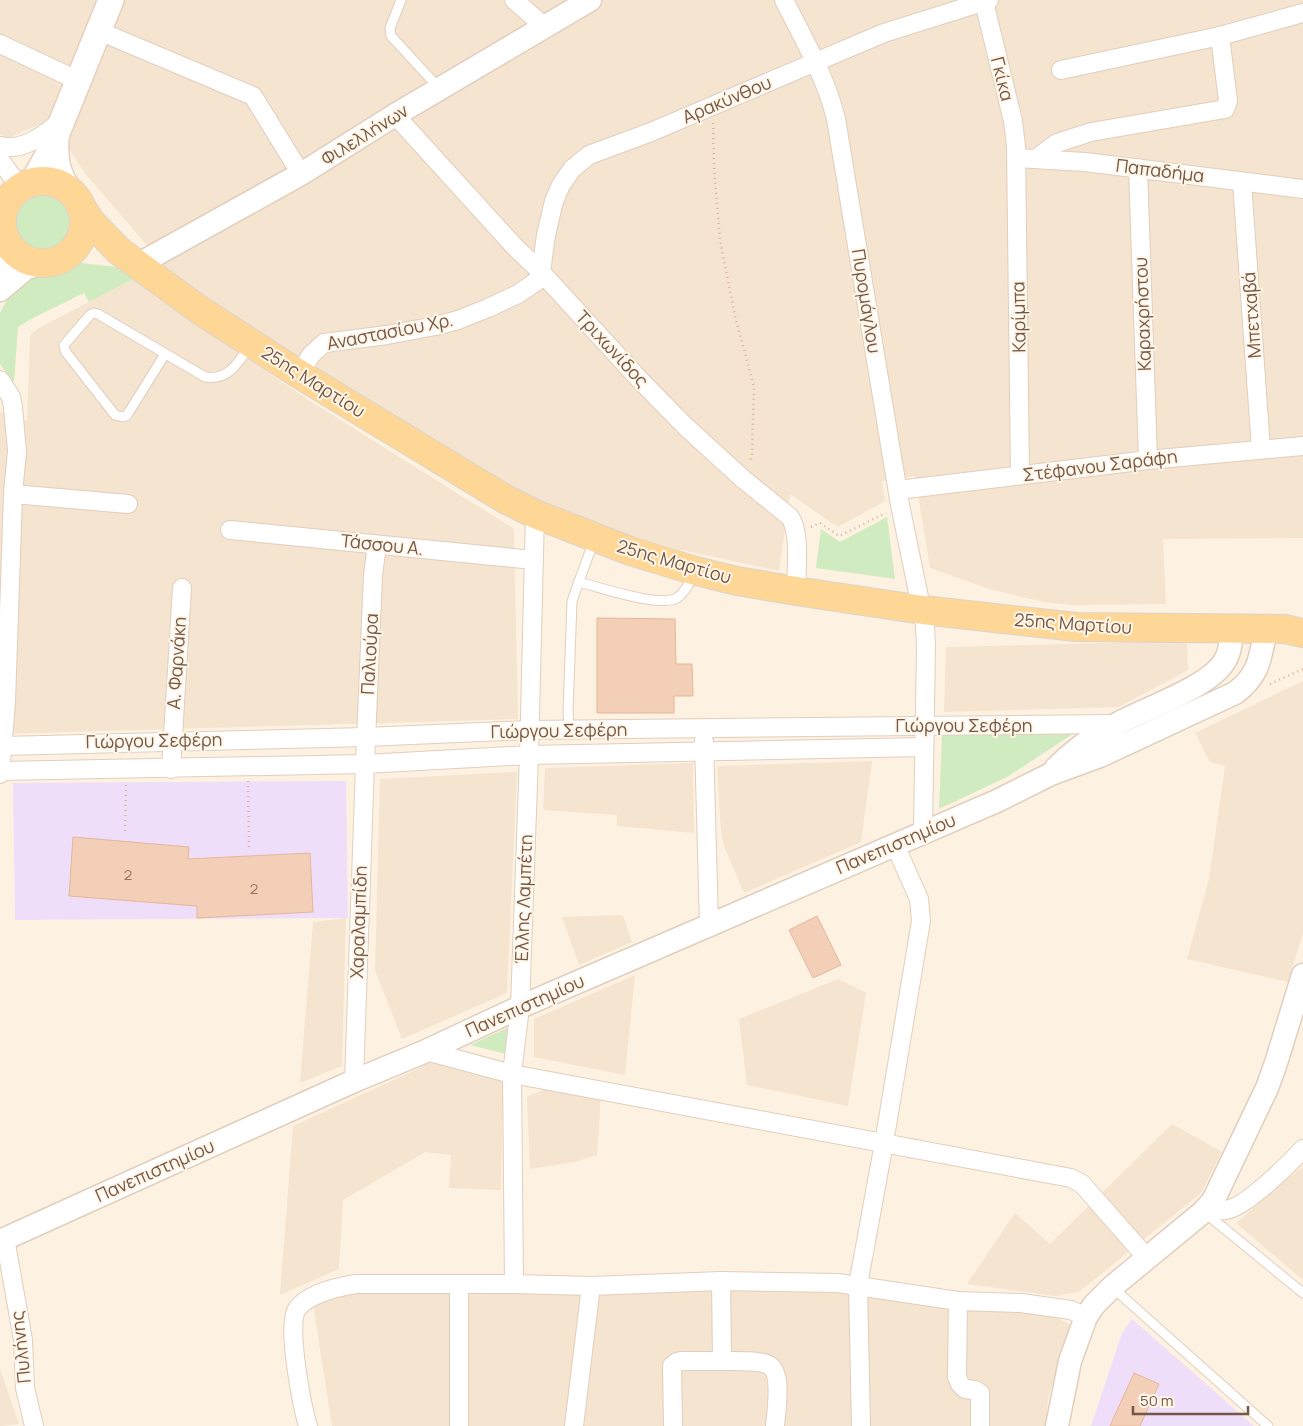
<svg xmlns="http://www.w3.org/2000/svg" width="1303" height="1426" viewBox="0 0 1303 1426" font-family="Manrope,sans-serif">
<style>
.residential{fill:#f5e4cf}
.education{fill:#efdef9}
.green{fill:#d1ebc0}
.building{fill:#f3cfb8;stroke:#e6b698}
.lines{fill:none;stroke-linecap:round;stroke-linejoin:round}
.service-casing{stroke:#e1cebd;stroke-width:11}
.minor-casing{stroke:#e1cebd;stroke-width:20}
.tertiary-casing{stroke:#e1cebd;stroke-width:25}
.secondary-casing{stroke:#e7cfbb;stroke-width:28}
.primary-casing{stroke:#dbd3cf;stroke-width:30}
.path{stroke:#d8b39b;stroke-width:2.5;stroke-dasharray:1 4;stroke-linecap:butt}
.service{stroke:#fff;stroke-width:9}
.minor{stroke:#fff;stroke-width:18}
.tertiary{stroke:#fff;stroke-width:22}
.secondary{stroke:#fff;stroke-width:25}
.primary{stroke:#fed797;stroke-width:28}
.labels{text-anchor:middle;stroke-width:4;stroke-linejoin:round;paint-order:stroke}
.number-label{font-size:15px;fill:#947563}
.street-label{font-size:18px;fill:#755747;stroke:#fff6e8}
</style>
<rect width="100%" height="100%" fill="#fdf2e1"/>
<g class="residential">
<polygon points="0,0 1303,0 1303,538 1163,539 1166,604 1071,605 1044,602 989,589 930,568 915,476 882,481 885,501 838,527 790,494 779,571 677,549 581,522 519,498 209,304 162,263 85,173 50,120 8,138 0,134"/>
<polygon points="137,277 219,340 315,404 514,529 518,719 0,734 0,412 27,421 30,336 37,329"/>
<polygon points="1187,641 1188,670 1119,707 944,712 946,647"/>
<polygon points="1303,681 1303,933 1288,982 1187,959 1209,879 1225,766 1210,762 1195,733"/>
<polygon points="872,761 861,842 744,893 724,846 721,832 717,766"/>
<polygon points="693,763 694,833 617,826 617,815 543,810 545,768"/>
<polygon points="517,772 507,993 402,1039 375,970 380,779"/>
<polygon points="623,915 632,942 579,965 562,917"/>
<polygon points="346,918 342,1066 300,1083 313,922"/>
<polygon points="635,975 625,1075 534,1057 534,1019"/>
<polygon points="838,979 866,993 848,1106 747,1085 739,1019"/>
<polygon points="439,1059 503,1075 501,1190 449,1188 451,1155 425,1152 343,1200 339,1269 280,1295 293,1126"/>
<polygon points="552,1086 601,1093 597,1155 575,1162 530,1169 527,1097"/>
<polygon points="1172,1124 1222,1152 1201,1193 1079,1292 1055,1296 967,1284 1015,1213 1050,1244"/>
<polygon points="1303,1166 1303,1280 1236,1223"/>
<polygon points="834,1287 1056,1317 1071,1325 1048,1398 1046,1426 332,1426 313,1304 335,1293"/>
<polygon points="0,1369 19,1424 0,1426"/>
</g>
<g class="education">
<polygon points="346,781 348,918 15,920 13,783"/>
<polygon points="1132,1319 1254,1426 1091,1426 1122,1333"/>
</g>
<g class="green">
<circle cx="43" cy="223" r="30"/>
<polygon points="81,263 118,267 137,277 89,302 84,293 33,318 18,327 14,383 0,364 0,313 9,296 33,276"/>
<polygon points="887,517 895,579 816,568 821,529 840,542"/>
<polygon points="1079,730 1007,777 939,809 942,734"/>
<polygon points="507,1028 506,1054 470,1045"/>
</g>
<g class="building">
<polygon points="597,618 675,619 676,664 692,664 693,696 674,696 674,713 597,713"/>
<polygon points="73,837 189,847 188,859 310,853 313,912 197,918 197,906 69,896"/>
<polygon points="817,916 841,965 813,978 789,930"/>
<polygon points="1134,1373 1159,1384 1140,1426 1110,1426"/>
</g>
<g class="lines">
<g class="service-casing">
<g id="service">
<polyline points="401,0 390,28 391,36 439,88"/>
<path d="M165,354L129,412L126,416L123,417L115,415L65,351L64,345L90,315L94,313L98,314L205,377C229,381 237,363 250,346"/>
<path d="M578,582C600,587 659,608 677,598C685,593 690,582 694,573"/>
<polyline points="569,730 568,712 572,601 594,540"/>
<polyline points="1204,1212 1303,1293"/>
<polyline points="1112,1287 1268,1426"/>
</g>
</g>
<g class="minor-casing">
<g id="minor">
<polyline points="514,0 545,27"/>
<path d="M784,0C803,38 826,77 836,119L900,505L925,626L926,646L923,832"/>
<polyline points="984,2 1013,121 1016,146 1020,475"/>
<polyline points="99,31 253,96 301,174"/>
<polyline points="0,44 79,81"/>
<polyline points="1061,70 1220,36 1303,13"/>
<path d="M395,115L514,246L541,272L639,379L685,426L743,479L790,517C801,533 796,572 796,591"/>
<path d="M0,146C22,152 44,135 60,122"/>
<polyline points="1016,158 1085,162 1303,189"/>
<polyline points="1037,158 1057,143 1091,132 1225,109 1228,101 1220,36"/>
<polyline points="0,160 16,182"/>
<polyline points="1138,168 1148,460"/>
<polyline points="1242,182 1261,449"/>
<polyline points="299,374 311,355 324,343 387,335 435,326 458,320 488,308 518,294 537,281 541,272 546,235 554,201 561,185 572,169 589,155 651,132 884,33 989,0"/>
<polyline points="0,380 11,397 13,407 17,451 13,494 6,702 0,774"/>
<polyline points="898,490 1148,460 1303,446"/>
<polyline points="13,494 128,504"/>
<polyline points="230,530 534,560"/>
<polyline points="704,741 709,925"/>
<polyline points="3,746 366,737 529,730 1115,724"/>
<polyline points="171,769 182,588"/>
<polyline points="0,771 365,764 529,755 924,747"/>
<polyline points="426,1051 512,1074 1071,1178 1082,1184 1147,1258"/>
<polyline points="354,1081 365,764 373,575 377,545"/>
<path d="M1210,1206C1215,1208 1219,1211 1225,1210C1244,1209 1289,1164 1303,1149"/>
<polyline points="5,1238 23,1340 25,1388 34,1426"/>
<path d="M721,1281L722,1361C734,1361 760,1360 769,1365C783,1373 776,1412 775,1426"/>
<polyline points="514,1284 512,1074 520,1007 529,755 535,514"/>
<polyline points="459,1285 459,1426"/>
<polyline points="958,1301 957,1377 960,1384 965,1389 975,1390 980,1393 980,1426"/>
<path d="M308,1426C302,1406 286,1324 297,1309C309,1293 337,1287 356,1284H514L591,1286L721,1281L838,1283L958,1301L1021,1303L1071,1310L1086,1317"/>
<polyline points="574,1426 591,1286"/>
<polyline points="673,1426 672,1366 677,1362 681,1361 722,1361"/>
<polyline points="861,1426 858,1285 884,1143 921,921 919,899 895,845"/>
</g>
</g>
<g class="tertiary-casing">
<g id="tertiary">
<polyline points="137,265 301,174 395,115 590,0"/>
<polyline points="0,290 6,267 6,238"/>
<polyline points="0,290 25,269 42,263"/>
<path d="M1056,768C1074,750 1093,736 1115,725C1143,709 1208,688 1224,662C1231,652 1231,640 1232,629"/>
<path d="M0,1241L354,1081L426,1051L520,1007L997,801L1051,774L1100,756L1235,693C1260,675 1260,657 1266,629"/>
<polyline points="1057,1426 1070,1361 1086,1317 1094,1305 1112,1287 1203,1212 1213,1201 1267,1088 1276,1063 1303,975"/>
</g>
</g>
<g class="secondary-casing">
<g id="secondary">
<path d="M56,139C55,161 57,172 69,191"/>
<polyline points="33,182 49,153 111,0"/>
</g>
</g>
<g class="primary-casing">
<g id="primary">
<circle cx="43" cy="222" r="41"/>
<polyline points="80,205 91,222 119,251 201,311 299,374 505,499 535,514 630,551 696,571 737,581 796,591 923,610 1076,627 1285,629 1303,633"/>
</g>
</g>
<g class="path">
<polyline points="713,123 714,167 720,240 735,316 754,387 752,455 750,463"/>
<polyline points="811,527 820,523 839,536 886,513"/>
<polyline points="1270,684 1303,669"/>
<polyline points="248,781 249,851"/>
<polyline points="125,831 126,783"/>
</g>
<use href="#service" class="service"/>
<use href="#minor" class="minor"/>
<use href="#tertiary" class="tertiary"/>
<use href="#secondary" class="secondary"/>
<use href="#primary" class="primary"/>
</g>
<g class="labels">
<g class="number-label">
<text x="128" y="880">2</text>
<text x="254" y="894">2</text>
</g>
<g class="street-label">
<text transform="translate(1002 79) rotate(76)" y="6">Γκίκα</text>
<text transform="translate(727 100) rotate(-23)" y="6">Αρακύνθου</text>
<text transform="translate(365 135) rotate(-32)" y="6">Φιλελλήνων</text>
<text transform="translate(1160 171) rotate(7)" y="6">Παπαδήμα</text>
<text transform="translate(866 301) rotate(81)" y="6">Πυρομάγλου</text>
<text transform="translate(1143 314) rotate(-92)" y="6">Καραχρήστου</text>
<text transform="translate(1252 315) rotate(-94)" y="6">Μπετχαβά</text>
<text transform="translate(1019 317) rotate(-91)" y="6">Καρίμπα</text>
<text transform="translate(390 332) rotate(-11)" y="6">Αναστασίου Χρ.</text>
<text transform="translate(612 349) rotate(47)" y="6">Τριχωνίδος</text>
<text transform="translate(313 382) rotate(32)" y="6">25ης Μαρτίου</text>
<text transform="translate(1100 466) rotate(-7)" y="6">Στέφανου Σαράφη</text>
<text transform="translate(382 545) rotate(6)" y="6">Τάσσου Α.</text>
<text transform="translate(674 562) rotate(16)" y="6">25ης Μαρτίου</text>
<text transform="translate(1073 624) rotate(4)" y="6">25ης Μαρτίου</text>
<text transform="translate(370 654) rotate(-87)" y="6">Παλιούρα</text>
<text transform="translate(177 663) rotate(-86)" y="6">Α. Φαρνάκη</text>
<text x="964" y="732">Γιώργου Σεφέρη</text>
<text transform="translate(559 731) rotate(-1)" y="6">Γιώργου Σεφέρη</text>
<text transform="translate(154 741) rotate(-1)" y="6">Γιώργου Σεφέρη</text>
<text transform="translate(896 844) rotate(-23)" y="6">Πανεπιστημίου</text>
<text transform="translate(524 899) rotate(-88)" y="6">Έλλης Λαμπέτη</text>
<text transform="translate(359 922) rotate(-88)" y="6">Χαραλαμπίδη</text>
<text transform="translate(525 1006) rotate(-24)" y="6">Πανεπιστημίου</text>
<text transform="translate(155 1171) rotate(-24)" y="6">Πανεπιστημίου</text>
<text transform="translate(21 1347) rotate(-96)" y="6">Πυλήνης</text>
</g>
</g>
<path d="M1133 1406v8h115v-8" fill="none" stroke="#755747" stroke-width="2.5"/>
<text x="1140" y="1406" font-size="15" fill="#755747" stroke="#fff6e8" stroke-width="4" paint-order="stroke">50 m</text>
</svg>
